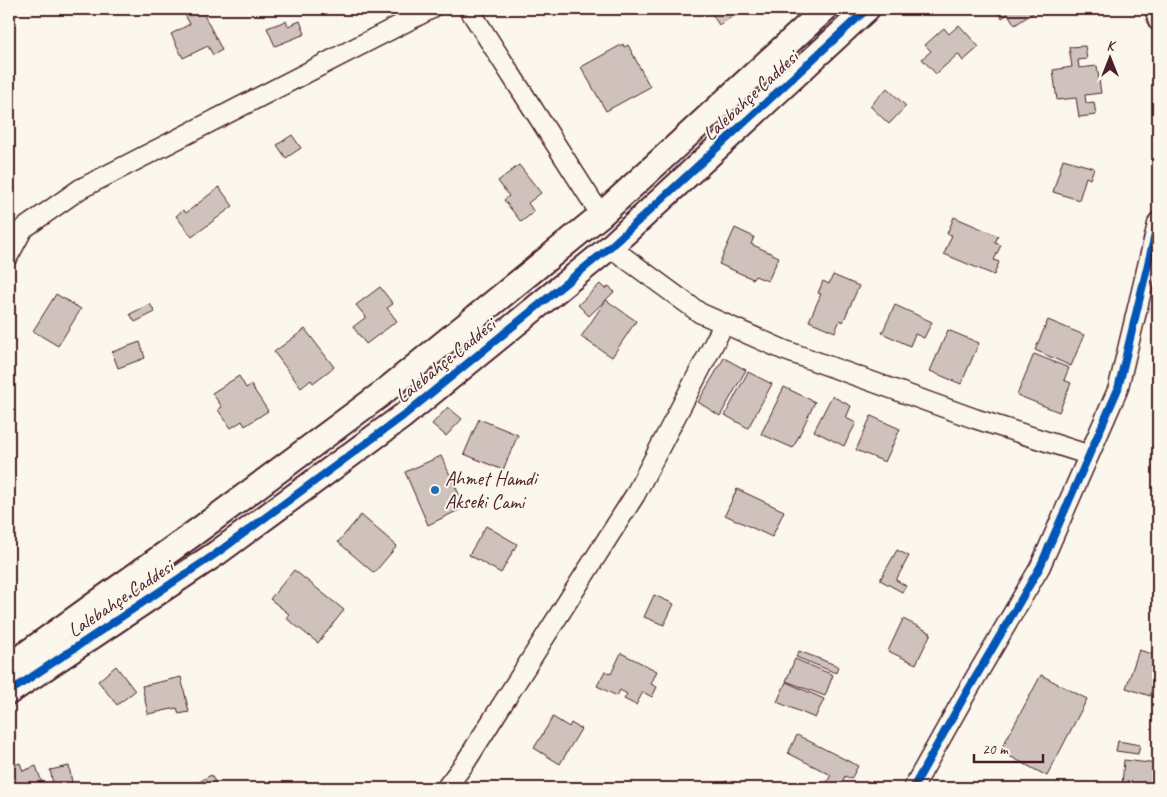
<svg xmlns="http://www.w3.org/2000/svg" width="1167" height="797" viewBox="0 0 1167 797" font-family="Caveat,sans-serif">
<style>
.building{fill:#cfc2bc;stroke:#4a1f2b}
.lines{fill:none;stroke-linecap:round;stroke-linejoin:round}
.minor-casing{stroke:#4a1f2b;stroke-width:22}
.tertiary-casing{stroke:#4a1f2b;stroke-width:28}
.minor{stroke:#fbf7ec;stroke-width:19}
.tertiary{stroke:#fbf7ec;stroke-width:24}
.cycleway-casing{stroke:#fbf7ec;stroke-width:11}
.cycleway{stroke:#0057b8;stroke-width:8}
.poi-dot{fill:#1f6fb2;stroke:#fbf7ec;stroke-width:2}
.labels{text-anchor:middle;stroke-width:4;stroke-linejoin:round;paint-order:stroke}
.street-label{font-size:20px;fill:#4a1f2b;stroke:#fbf7ec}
.poi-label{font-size:20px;fill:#4a1f2b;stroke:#fbf7ec;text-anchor:start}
</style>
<rect width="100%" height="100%" fill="#fbf7ec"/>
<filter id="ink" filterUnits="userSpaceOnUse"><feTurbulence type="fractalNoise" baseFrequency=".02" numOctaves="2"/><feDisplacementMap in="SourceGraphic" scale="10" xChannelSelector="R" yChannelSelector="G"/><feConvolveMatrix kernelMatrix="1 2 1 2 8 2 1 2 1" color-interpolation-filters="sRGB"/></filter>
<g filter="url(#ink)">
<g class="building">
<polygon points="197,9 201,9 222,50 213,55 208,46 183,58 171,34 190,24 185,15"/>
<polygon points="709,9 742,9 743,10 719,25"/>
<polygon points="996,9 1039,9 1015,25 1008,14 1002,18"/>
<polygon points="286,21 288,26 300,21 305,34 275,46 267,28"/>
<polygon points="959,25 979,47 963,61 958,54 936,74 922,59 931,51 925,45 944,28 949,34"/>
<polygon points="623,44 624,47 628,45 650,87 606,111 581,67"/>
<polygon points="1085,46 1087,59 1078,60 1079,68 1097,66 1101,93 1085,95 1086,103 1094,102 1096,115 1079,117 1076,98 1057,100 1053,70 1072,67 1069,47"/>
<polygon points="887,88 906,106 889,124 870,106"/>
<polygon points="292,135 301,148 286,158 277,145"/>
<polygon points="1063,159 1094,168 1090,179 1086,177 1079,200 1053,192"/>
<polygon points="519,165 541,193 528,203 534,212 521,222 504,200 509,196 498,181"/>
<polygon points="219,187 233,206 192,237 176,216 183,210 186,213"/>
<polygon points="954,217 998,236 995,243 1001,245 994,260 999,262 994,275 944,254 952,235 947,234"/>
<polygon points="735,228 754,237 751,244 779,257 768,281 755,276 753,279 719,264"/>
<polygon points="833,275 859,286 843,322 840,320 835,332 809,321 821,294 818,293 823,281 829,284"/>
<polygon points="600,284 605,289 609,286 614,292 589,316 578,305"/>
<polygon points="380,287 393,304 387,308 397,321 366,344 353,327 366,317 356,305"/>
<polygon points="56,294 81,309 58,346 33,331"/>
<polygon points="606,300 636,321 612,357 581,337"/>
<polygon points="150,304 155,312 135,322 130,314"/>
<polygon points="895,305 932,322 924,338 915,334 910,346 882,333"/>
<polygon points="1048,320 1084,335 1071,366 1035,350"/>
<polygon points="305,329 334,367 313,383 311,380 301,388 274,352"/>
<polygon points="948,330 979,343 961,384 930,371"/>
<polygon points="140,342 145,358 118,368 112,352"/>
<polygon points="1034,354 1069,368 1064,380 1071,383 1059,412 1017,395"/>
<polygon points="724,358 746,370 720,416 698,402"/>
<polygon points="748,372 772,384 748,428 725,415"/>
<polygon points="239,376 246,388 251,385 268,411 245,426 242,421 231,428 218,410 222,407 212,393"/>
<polygon points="784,387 815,402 793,448 761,434"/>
<polygon points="832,396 851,406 846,418 856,423 844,446 814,431"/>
<polygon points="448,407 462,419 446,436 432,424"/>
<polygon points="871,416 900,429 885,462 856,450"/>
<polygon points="479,419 518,435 503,470 464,454"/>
<polygon points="441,456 465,507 428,525 405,472"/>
<polygon points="737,489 784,511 772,537 725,515"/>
<polygon points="361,515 397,546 374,573 338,542"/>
<polygon points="486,526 517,544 501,573 469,555"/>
<polygon points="897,550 909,556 896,580 906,586 902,592 880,580"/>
<polygon points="294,570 344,610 318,643 286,618 289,614 270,599"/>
<polygon points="654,595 674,604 664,625 644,617"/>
<polygon points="903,619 931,633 916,664 888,651"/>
<polygon points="1139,650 1158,656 1158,670 1150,696 1126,688"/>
<polygon points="799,651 838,666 836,673 796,657"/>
<polygon points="621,653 657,671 651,684 657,687 652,697 643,692 636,705 624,699 627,694 620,690 617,696 597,686 605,671 611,674"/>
<polygon points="795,659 833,675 825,696 786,681"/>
<polygon points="116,666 135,691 117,705 98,681"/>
<polygon points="1041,675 1087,699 1047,776 1000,751"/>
<polygon points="181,677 189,712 179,714 177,708 148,714 142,686"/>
<polygon points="786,682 824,699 815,718 777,702"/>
<polygon points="553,717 569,727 571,723 581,729 560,764 534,748"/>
<polygon points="797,735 858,766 851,779 845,776 839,788 834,788 826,784 831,775 788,753"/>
<polygon points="1118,741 1140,745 1138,754 1116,751"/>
<polygon points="1124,760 1158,764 1158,788 1122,786"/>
<polygon points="20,763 23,771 36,766 44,788 11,788 9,782 9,767"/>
<polygon points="69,766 73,788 54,788 50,770"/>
<polygon points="211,775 219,788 189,788"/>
<polygon points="726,781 744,788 723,788"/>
</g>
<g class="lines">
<g class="minor-casing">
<g id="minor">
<polyline points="469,9 601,215"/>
<polyline points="1155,9 1158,21"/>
<polyline points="610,247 700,313 784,350 976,419 1089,455"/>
<polyline points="9,255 23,229 80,189 431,9"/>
<polyline points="446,788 465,763 635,495 724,324"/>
<polyline points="913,788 964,697 1040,567 1118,389 1158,222"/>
</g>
</g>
<g class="tertiary-casing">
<g id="tertiary">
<polyline points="9,666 200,529 380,395 601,215 825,9"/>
<polyline points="9,692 217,553 403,416 610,247 867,9"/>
</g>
</g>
<use href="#minor" class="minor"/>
<use href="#tertiary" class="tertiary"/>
<g class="cycleway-casing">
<g id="cycleway">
<polyline points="9,692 217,553 403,416 610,247 867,9"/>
<polyline points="913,788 964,697 1040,567 1118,389 1158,222"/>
</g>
</g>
<use href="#cycleway" class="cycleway"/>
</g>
</g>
<circle class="poi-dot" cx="435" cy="490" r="5"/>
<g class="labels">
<g class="street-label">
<text transform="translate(750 95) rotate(-43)" y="7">Lalebahçe Caddesi</text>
<text transform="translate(445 360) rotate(-39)" y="7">Lalebahçe Caddesi</text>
<text transform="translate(120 598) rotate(-34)" y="7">Lalebahçe Caddesi</text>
</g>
<g class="poi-label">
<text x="445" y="485">Ahmet Hamdi<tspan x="445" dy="23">Akseki Cami</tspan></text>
</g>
</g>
<rect width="1167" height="797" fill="none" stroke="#fbf7ec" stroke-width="30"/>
<rect x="15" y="15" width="1137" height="767" fill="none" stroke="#4a1f2b" stroke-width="2" filter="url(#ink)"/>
<g transform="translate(1110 58)" stroke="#fbf7ec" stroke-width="4" paint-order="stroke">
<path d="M0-4L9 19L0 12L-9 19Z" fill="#4a1f2b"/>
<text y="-8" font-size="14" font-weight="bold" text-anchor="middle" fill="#4a1f2b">K</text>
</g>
<path d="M974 754v8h69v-8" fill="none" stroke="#4a1f2b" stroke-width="2.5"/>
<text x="982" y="754" font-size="15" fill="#4a1f2b" stroke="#fbf7ec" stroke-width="4" paint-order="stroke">20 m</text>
</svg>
